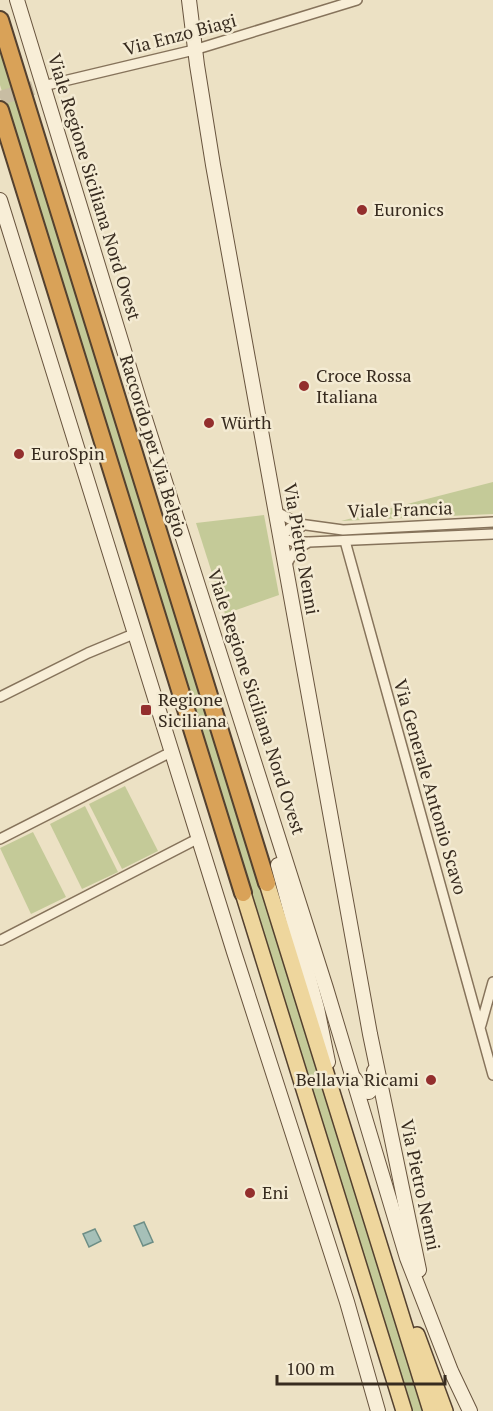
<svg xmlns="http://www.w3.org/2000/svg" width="493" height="1411" viewBox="0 0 493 1411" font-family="'PT Serif',serif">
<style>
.green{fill:#c4ca98}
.water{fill:#a6c0b8;stroke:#6d8e86;stroke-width:1.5}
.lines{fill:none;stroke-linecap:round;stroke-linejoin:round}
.secondary-tunnel{stroke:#c8bda3;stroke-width:14;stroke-dasharray:14 7;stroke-linecap:butt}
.street-casing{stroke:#86735b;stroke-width:12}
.secondary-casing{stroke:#68543e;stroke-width:16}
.primary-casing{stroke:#54412f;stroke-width:18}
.highway-casing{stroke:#54412f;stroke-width:20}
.street{stroke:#f8eed7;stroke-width:9}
.secondary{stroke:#f8eed7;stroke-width:14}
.primary{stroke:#eed69d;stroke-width:15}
.highway{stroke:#d9a258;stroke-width:16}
.poi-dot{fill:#932e2d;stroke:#f4ebd3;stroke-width:2}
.labels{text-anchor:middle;stroke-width:5;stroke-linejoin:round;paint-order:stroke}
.street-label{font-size:18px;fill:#372b1f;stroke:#f4ebd3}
.poi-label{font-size:18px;fill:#372b1f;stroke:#f4ebd3;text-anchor:start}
</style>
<rect width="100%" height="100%" fill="#ece1c4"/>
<g class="green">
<polygon points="0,42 172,606 423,1411 412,1411 39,213 0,85"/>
<polygon points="493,482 493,514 341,521"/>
<polygon points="264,515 279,595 225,614 196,523"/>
<polygon points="125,786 158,851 122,869 89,804"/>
<polygon points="85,806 118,872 82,889 50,824"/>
<polygon points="33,832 66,897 31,914 0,848"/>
</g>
<g class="water">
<polygon points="144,1222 153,1242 143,1246 134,1226"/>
<polygon points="95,1229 101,1241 89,1247 83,1234"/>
</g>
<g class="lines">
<polyline class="secondary-tunnel" points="0,98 33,88"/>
<g class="street-casing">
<g id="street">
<polyline points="43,86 194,50 357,0"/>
<polyline points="275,511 299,524 343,530 493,522"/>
<polyline points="301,527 290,528 280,538 295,542 307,542"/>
<polyline points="345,541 493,1075"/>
<path d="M286,566C291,554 298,547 309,542L493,534"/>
<polyline points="0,697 88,653 136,633"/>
<polyline points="0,839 173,751"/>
<polyline points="1,940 199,838"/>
<polyline points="481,1025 493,982"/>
</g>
</g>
<g class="secondary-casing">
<g id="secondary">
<polyline points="17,0 141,406 326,988 407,1258 451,1371 470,1411"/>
<polyline points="189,0 197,65 213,165 370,1034 419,1270"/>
<polyline points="0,200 234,952 347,1302 378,1411"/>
<polyline points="278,865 317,1008 328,1062"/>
<polyline points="355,1079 362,1091 369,1092 374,1086 374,1071"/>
</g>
</g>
<g class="primary-casing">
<g id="primary">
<polyline points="267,883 431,1411"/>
<polyline points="243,893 404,1411"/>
<polyline points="417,1335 445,1411"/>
</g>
</g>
<g class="highway-casing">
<g id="highway">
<polyline points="0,20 267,883"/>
<polyline points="0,110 243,893"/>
</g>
</g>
<use href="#street" class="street"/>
<use href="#secondary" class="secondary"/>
<use href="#primary" class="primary"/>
<use href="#highway" class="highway"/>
</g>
<g class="poi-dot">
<circle cx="362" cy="210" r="6"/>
<circle cx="304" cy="386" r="6"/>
<circle cx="209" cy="423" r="6"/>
<circle cx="19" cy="454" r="6"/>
<rect x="140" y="704" width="12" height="12" rx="3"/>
<circle cx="431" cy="1080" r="6"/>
<circle cx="250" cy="1193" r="6"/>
</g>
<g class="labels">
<g class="street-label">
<text transform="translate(180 35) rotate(-15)" y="6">Via Enzo Biagi</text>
<text transform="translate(94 187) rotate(73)" y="6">Viale Regione Siciliana Nord Ovest</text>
<text transform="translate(153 446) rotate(73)" y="6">Raccordo per Via Belgio</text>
<text transform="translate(400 510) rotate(-2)" y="6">Viale Francia</text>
<text transform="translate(301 549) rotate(80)" y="6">Via Pietro Nenni</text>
<text transform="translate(256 702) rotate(72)" y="6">Viale Regione Siciliana Nord Ovest</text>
<text transform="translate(430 787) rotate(74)" y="6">Via Generale Antonio Scavo</text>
<text transform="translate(420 1185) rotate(78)" y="6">Via Pietro Nenni</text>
</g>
<g class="poi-label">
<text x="374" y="216">Euronics</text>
<text x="316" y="382">Croce Rossa<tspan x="316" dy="21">Italiana</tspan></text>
<text x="221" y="429">Würth</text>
<text x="31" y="460">EuroSpin</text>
<text x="158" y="706">Regione<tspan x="158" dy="21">Siciliana</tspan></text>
<text x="419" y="1086" text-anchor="end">Bellavia Ricami</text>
<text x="262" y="1199">Eni</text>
</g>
</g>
<path d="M277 1375v9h168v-9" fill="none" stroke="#372b1f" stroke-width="3"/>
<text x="286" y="1375" font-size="18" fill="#372b1f" stroke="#f4ebd3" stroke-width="4.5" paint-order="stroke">100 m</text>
</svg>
